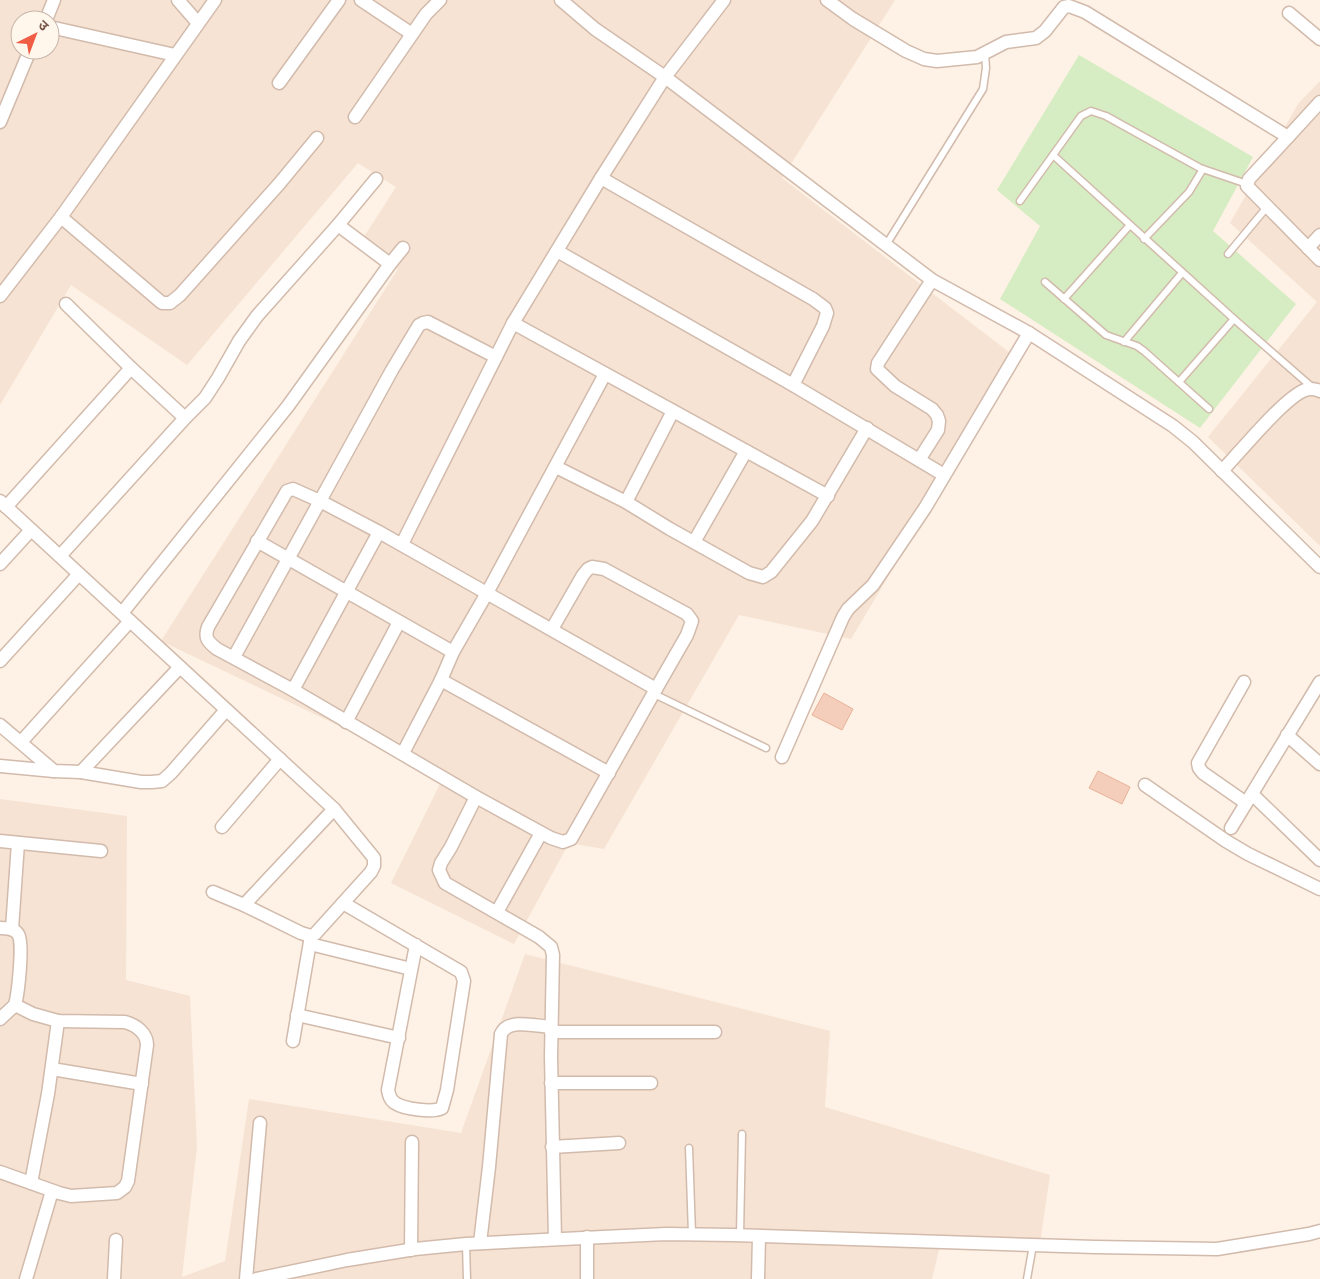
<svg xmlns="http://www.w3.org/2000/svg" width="1320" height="1279" viewBox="0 0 1320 1279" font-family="Arial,'Noto Sans Devanagari',sans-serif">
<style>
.residential{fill:#f6e3d3;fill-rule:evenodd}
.green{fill:#d6ecc2}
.building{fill:#f4cebb;stroke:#e8b29a}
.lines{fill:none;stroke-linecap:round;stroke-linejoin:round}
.lane-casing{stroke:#d2bbac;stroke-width:9}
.street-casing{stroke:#d2bbac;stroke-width:15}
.lane{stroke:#fff;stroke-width:6}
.street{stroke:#fff;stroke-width:12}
</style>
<rect width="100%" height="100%" fill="#fdf2e5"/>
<g class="residential">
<path d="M0,0H895L782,178L1018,359L851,639L739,615L604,849L569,843L514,944L391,883L444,776L161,641L398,269L358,246L396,187L358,163L187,365L71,285L0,405ZM20,20H50V50H20Z"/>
<polygon points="1320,81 1320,546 1208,437 1317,302 1230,223 1298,104"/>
<polygon points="0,799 127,816 126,980 190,996 197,1147 182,1277 225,1261 249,1099 461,1133 525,954 830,1031 825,1107 1050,1175 1040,1243 942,1237 932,1279 0,1279"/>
</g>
<polygon class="green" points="1079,55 1253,157 1213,231 1296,304 1200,428 1000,299 1040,226 997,190"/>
<g class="building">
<polygon points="824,693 853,709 842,730 812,715"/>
<polygon points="1098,771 1130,787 1122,804 1089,788"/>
</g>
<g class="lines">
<g class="lane-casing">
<g id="lane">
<polyline points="1053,155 1234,319 1313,388"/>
<polyline points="1020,201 1081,116 1091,111 1106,116 1200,168 1247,184"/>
<polyline points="1144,239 1189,192 1203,169"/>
<polyline points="886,245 983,89 986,68 985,54"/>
<polyline points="1228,254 1267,207"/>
<polyline points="1045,282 1106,335 1137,346 1144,351 1209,409"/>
<polyline points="1064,299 1130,225"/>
<polyline points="1124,342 1182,273"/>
<polyline points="1179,382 1234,319"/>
<polyline points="654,694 766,748"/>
<polyline points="689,1148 692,1234"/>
<polyline points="740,1235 742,1134"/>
<polyline points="466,1244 467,1279"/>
<polyline points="1027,1279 1033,1245"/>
</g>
</g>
<g class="street-casing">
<g id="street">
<polyline points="178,0 198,23"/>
<polyline points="361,0 412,34"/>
<polyline points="561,0 595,29 665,77 932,280 1029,333 1173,426 1193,442 1320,567"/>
<polyline points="827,0 853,19 906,51 924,59 937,61 977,57 1006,42 1036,38 1045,31 1064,7 1069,6 1085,12 1288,137 1249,179 1247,186 1320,260"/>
<polyline points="1289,13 1320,39"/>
<polyline points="46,20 54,0"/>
<polyline points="50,27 175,55"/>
<polyline points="279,83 339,0"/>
<polyline points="355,117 426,14 440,0"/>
<polyline points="0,122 30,50"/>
<polyline points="1288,137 1320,102"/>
<polyline points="601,178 813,299 825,308 827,313 823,326 793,385"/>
<polyline points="61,217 162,303 170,303 180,295 279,184 317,138"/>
<polyline points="1308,248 1320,235"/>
<polyline points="557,251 793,385 944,475"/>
<polyline points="390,264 403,248"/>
<polyline points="0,296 61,217 215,0"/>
<polyline points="66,304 131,368"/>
<polyline points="513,323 828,496"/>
<polyline points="919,460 938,430 939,421 937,415 932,409 895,386 877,369 878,363 932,280"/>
<polyline points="556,467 626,502 670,529 749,573 763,577 771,572 812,521 867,428"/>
<path d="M1222,471C1240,452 1284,398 1305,390C1311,388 1315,389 1320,391"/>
<polyline points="0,501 334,809 374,858 374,866 371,872 315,934 311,936 293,1041"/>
<polyline points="626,502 673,411"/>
<polyline points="6,507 131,368 185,418 205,398 218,378 239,341 257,316 338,225 376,179"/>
<polyline points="257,541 453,652"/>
<polyline points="694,542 746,451"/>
<polyline points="402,544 513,323 601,178 665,77 724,0"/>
<polyline points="60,556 185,418"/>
<polyline points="0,564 31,530"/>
<polyline points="122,613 288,406 390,264 338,225"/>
<polyline points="552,629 583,575 588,569 592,567 604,569 687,614 692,621 687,635 656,689"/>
<path d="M234,657L320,501L379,532L656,689L571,839L563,842L551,838L476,797L293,690L217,649C208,642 204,638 208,627L287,491L293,489L320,501L392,370L419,325L423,323L428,322L496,357"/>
<polyline points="0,661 79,574"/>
<polyline points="441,680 609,773"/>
<polyline points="1244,682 1198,763 1199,768 1203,773 1246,803"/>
<polyline points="293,690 379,532"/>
<polyline points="346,722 399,622"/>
<polyline points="0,725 54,771 81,772 180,667"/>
<polyline points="1287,735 1320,764"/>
<polyline points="21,742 130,621"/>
<polyline points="403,753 441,680 453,652 487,593 605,374"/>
<polyline points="782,757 843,617 848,609 873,585 925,508 1029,333"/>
<polyline points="0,766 54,771"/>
<polyline points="81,772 141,782 152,782 162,781 171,773 226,710"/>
<polyline points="1145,785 1226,841 1248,854 1320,889"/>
<polyline points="1252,794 1320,860"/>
<polyline points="476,797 451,847 441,863 439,870 445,883 539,937 551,947 553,955 551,1057 555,1239"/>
<polyline points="222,827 280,759"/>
<polyline points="1231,828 1320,682"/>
<polyline points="0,841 101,851"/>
<polyline points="213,892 244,905 334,809"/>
<path d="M343,903L461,972L464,981L447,1090L442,1108C433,1113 404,1109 395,1103C390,1100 389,1095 388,1090L416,945"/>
<polyline points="244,905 301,933 311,936"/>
<polyline points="497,912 541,833"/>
<path d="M0,928C6,928 14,928 18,934C24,942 18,994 15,1005L0,1019"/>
<polyline points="12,929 18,843"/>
<polyline points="310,944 411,969"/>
<polyline points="297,1015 399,1038"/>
<polyline points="551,1032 715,1032"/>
<polyline points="52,1069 142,1084"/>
<polyline points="551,1083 651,1083"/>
<polyline points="552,1147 619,1143"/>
<path d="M0,1172L59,1193L71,1196L117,1193L125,1187L128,1181L147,1045C147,1033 136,1025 125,1022L58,1021L33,1014L15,1005"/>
<polyline points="31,1183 48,1094 58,1021"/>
<polyline points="587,1237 587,1279"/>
<path d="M480,1243L489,1167L501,1034C508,1018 536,1026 551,1027"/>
<polyline points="411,1250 412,1142"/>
<polyline points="26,1279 52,1191"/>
<polyline points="114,1279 116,1240"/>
<polyline points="246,1279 260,1123"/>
<polyline points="256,1279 347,1260 415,1249 466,1244 603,1237 666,1234 733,1235 1095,1247 1217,1249 1309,1234 1320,1231"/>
<polyline points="758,1279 759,1237"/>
</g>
</g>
<use href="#lane" class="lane"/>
<use href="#street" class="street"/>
</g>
<g transform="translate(35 35) rotate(42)"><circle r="24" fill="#fff6ec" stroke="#c9b6aa"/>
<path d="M0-4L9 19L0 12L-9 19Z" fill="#ee5d44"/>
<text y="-8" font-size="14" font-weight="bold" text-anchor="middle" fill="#785648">उ</text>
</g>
</svg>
